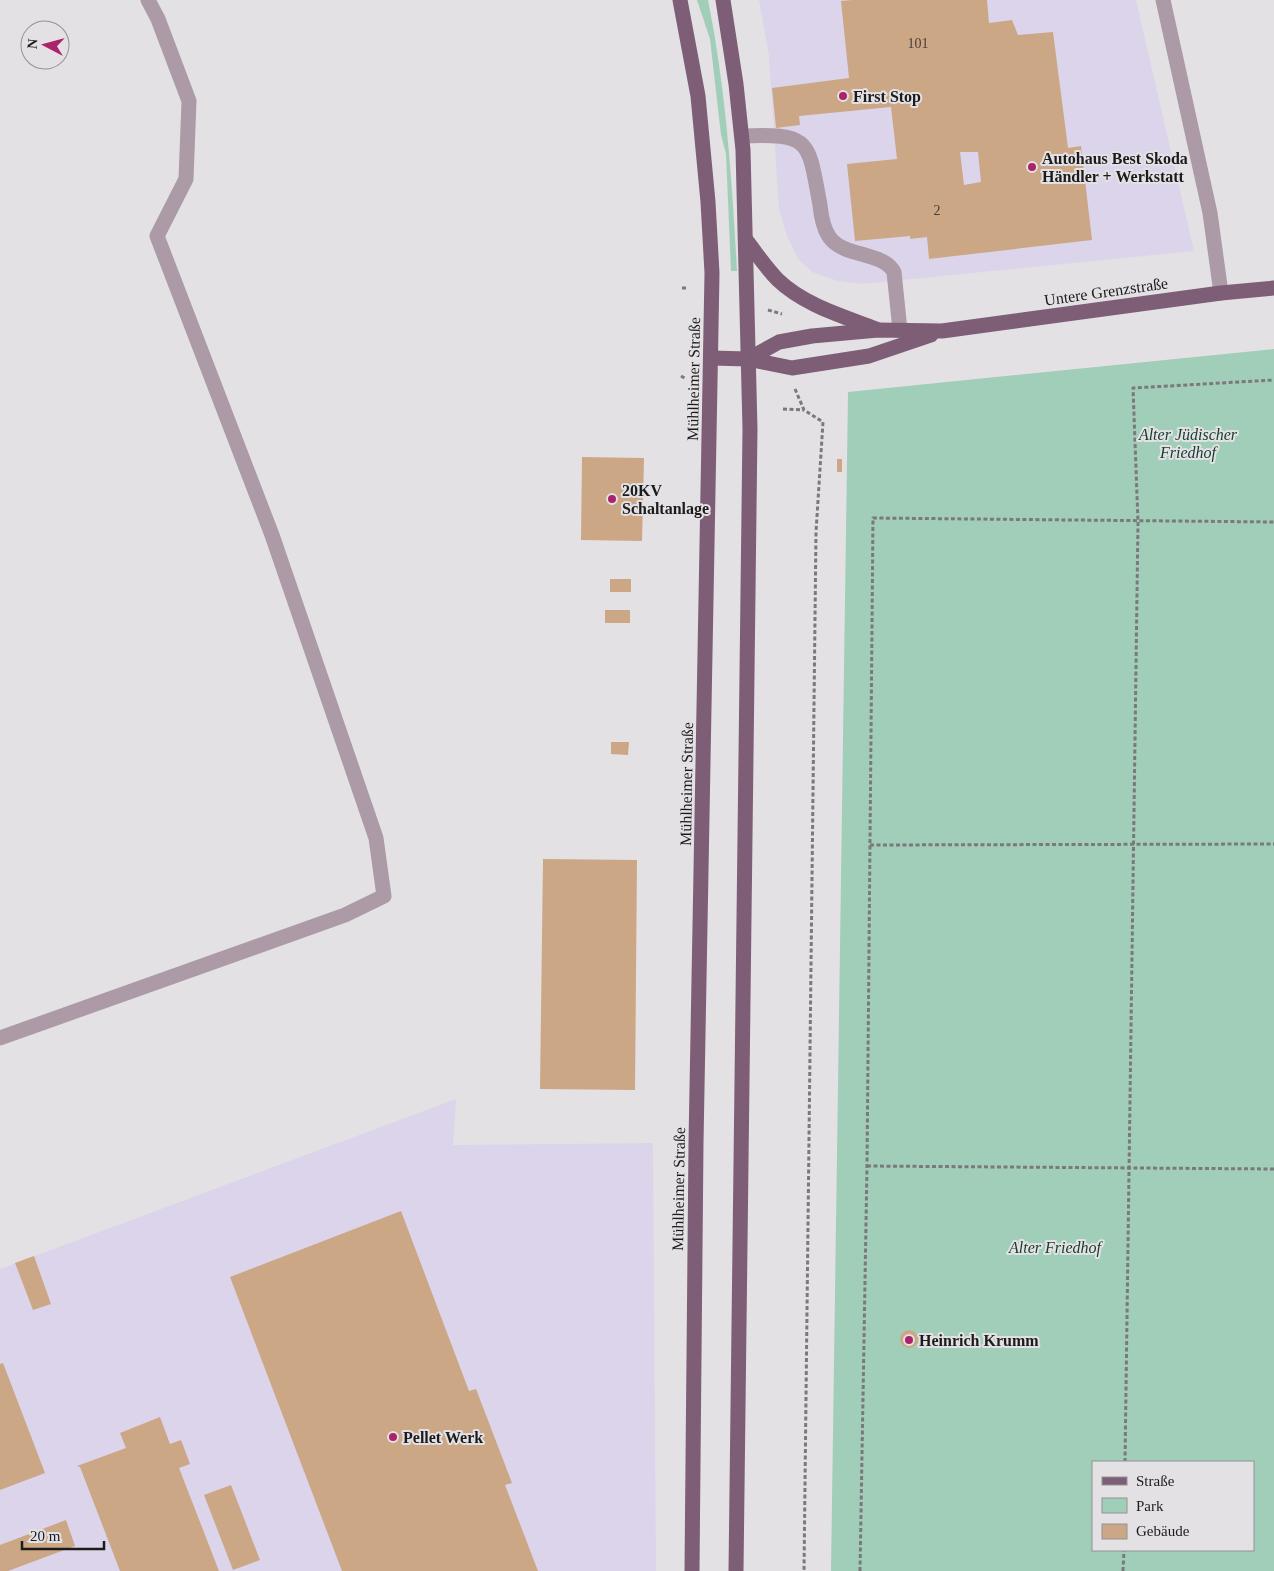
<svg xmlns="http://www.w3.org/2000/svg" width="1274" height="1571" viewBox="0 0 1274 1571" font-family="Georgia,serif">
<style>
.industrial{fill:#dcd4ea}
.green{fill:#a1ceb9;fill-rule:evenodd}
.building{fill:#cba786;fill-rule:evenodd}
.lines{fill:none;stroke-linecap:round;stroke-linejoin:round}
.path{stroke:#7b797b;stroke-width:3;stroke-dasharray:4 2.5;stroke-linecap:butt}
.minor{stroke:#ac9aa7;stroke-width:15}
.major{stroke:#7e5e76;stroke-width:15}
.poi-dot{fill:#ab246b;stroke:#e4e1e4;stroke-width:2}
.labels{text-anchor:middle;stroke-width:4;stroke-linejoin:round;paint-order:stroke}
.number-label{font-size:14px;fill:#483e36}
.poi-label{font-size:16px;font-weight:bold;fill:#1c1b1c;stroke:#e4e1e4;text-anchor:start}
.street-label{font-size:16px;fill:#1c1b1c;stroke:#e4e1e4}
.park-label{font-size:16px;font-style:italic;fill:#133d2d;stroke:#e4e1e4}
</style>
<rect width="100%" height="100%" fill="#e4e1e4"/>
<g class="industrial">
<polygon points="759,0 1136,0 1194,251 863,284 838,281 812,272 798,259 787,236 779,209 769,56"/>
<polygon points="456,1099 453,1145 653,1143 656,1571 0,1571 0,1269"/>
</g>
<g class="green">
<path d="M697,0H708C726,89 732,180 737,271H731L726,154L721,135L710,39Z"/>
<path d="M1274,349V1571H831L848,392ZM1253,1462V1550H1093V1462Z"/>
</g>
<g class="building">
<path d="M852,0H987L989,23L1012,20L1018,35L1053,32L1068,148L1081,146L1092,240L929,259L927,237L910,239V236L855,241L847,164L897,159L891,107L799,116L800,125L776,128L772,88L849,78L841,1ZM960,152H978L981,182L964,185Z"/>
<polygon points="582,457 644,458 642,541 581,540"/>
<rect x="837" y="459" width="5" height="13"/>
<rect x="610" y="579" width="21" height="13"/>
<rect x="605" y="610" width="25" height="13"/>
<polygon points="611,742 629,742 628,755 611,754"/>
<polygon points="543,859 637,860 635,1090 540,1089"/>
<polygon points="401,1211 469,1391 476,1389 512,1483 505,1485 538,1571 342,1571 230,1277"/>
<polygon points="34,1256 51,1304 33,1310 15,1263"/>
<circle cx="909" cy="1339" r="9"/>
<polygon points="3,1363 45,1473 0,1490 0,1364"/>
<polygon points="160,1417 170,1444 181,1440 190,1464 179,1468 219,1571 120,1571 80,1467 77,1466 126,1448 120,1433"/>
<polygon points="231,1485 260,1560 233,1570 204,1495"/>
<polygon points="66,1520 75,1546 8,1571 0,1571 0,1545"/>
</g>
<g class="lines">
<g class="path">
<polyline points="682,288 687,288"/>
<polyline points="768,310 782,314"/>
<polyline points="681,376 686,379"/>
<polyline points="795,389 804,410 823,422 816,532 804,1571"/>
<polyline points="783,409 804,410"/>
<polyline points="870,845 1274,844"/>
<polyline points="867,1166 1274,1169"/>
<polyline points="1125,1462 1138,522 1133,388 1274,380"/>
<polyline points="860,1571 867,1166 873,518 1274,522"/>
<polyline points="1123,1571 1124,1550"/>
</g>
<g class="minor">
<polyline points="1163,0 1210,213 1221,293"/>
<path d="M742,136C812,133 808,141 820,205C821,215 824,230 830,238C844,257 884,252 894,272L900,330"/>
<polyline points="0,1038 345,915 384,896 376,838 272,535 157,236 186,179 189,101 158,19 148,0"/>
</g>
<g class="major">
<polyline points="680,0 698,96 708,202 712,273 696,1143 692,1571"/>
<polyline points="723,0 736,84 743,150 750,429 736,1571"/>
<path d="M746,240C757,254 766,268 778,280C804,305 843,316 876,329"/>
<polyline points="711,358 748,359 792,368 869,356 931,335"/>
<polyline points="748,359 779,342 812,336 878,330 942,331 1221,293 1274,288"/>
</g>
</g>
<g class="poi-dot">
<circle cx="843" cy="96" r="5"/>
<circle cx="1032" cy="167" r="5"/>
<circle cx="612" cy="499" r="5"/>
<circle cx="909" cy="1340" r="5"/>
<circle cx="393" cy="1437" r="5"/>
</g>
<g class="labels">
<g class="number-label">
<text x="918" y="48">101</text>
<text x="937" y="215">2</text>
</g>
<g class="poi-label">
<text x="853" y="102">First Stop</text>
<text x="1042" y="164">Autohaus Best Skoda<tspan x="1042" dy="18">Händler + Werkstatt</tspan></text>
<text x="622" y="496">20KV<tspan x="622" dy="18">Schaltanlage</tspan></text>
<text x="919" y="1346">Heinrich Krumm</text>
<text x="403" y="1443">Pellet Werk</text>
</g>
<g class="street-label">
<text transform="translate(1106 291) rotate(-8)" y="6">Untere Grenzstraße</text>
<text transform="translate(693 379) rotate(-89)" y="6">Mühlheimer Straße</text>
<text transform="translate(686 784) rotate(-89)" y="6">Mühlheimer Straße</text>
<text transform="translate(678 1189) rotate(-89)" y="6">Mühlheimer Straße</text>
</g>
<g class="park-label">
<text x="1188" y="440">Alter Jüdischer<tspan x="1188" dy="18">Friedhof</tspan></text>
<text x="1055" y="1253">Alter Friedhof</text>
</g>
</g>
<rect x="1092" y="1461" width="162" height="90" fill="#e4e1e4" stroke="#949294"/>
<rect x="1102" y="1477" width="25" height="8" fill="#7e5e76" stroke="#949294"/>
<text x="1136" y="1486" font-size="15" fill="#1c1b1c">Straße</text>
<rect x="1102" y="1498" width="25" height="15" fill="#a1ceb9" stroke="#949294"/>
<text x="1136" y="1511" font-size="15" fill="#1c1b1c">Park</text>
<rect x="1102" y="1524" width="25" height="15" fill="#cba786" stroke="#949294"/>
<text x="1136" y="1536" font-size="15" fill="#1c1b1c">Gebäude</text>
<g transform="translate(45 45) rotate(276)"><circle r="24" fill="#e4e1e4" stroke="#949294"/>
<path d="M0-4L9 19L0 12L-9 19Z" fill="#ab246b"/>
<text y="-8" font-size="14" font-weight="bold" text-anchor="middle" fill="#1c1b1c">N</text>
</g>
<path d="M22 1541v8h82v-8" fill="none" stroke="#1c1b1c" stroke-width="2.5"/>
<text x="30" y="1541" font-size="15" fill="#1c1b1c" stroke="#e4e1e4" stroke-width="4" paint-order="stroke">20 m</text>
</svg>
